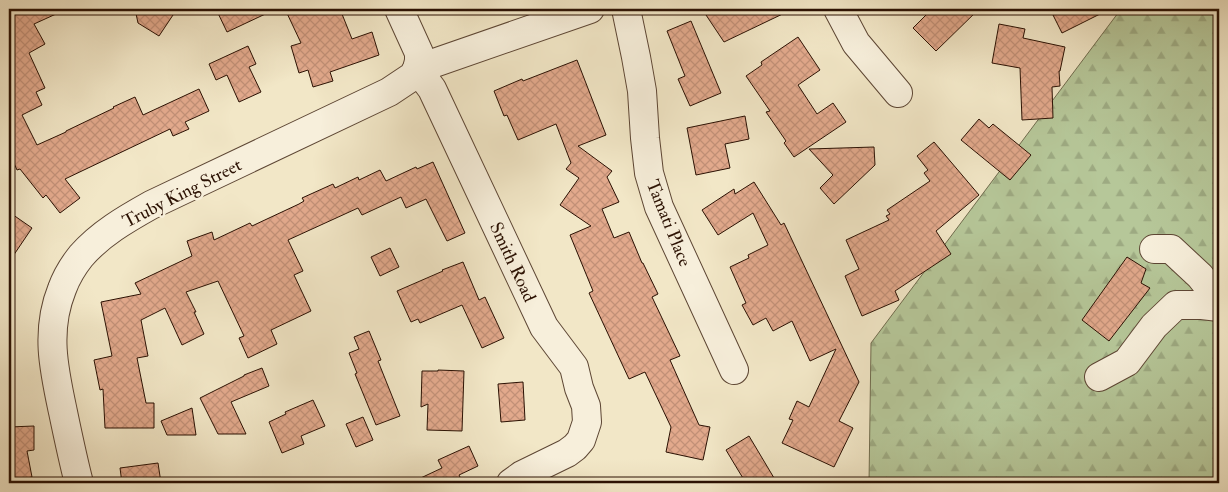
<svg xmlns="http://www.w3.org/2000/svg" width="1228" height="492" viewBox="0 0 1228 492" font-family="'IM FELL Double Pica',serif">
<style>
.forest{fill:url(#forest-firs);stroke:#706c4e}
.building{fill:url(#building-cross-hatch);stroke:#2b1103}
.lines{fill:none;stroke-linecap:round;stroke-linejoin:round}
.minor-casing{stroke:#5d4634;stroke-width:30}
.minor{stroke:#f7efdb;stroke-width:28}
.labels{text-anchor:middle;stroke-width:5;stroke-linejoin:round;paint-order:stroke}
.street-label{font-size:18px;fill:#2b1103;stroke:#f7efdb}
</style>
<defs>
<pattern id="forest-firs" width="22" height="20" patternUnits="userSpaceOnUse" patternTransform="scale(1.25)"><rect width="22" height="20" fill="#b6c799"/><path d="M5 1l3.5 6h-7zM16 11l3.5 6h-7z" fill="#9daa82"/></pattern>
<pattern id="building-cross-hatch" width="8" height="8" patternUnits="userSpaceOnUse" patternTransform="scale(1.25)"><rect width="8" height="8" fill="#e2a98c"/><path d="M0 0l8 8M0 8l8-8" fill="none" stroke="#c29077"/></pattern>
</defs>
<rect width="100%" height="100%" fill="#f2e7c7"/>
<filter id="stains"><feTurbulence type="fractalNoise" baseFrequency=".004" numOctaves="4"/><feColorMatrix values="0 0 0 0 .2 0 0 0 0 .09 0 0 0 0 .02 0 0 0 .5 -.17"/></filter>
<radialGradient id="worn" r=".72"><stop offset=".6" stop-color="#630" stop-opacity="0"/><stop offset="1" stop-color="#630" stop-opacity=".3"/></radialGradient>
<polygon class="forest" points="1121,9 1219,9 1219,483 1046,483 1045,478 1026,483 869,483 871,343"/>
<g class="building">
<polygon points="9,9 67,9 34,24 45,44 29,53 45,88 36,92 42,105 22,115 37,145 66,132 66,131 114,108 113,107 135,97 143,115 199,89 209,111 185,122 189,129 173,136 170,129 65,179 80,198 60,213 46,195 43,198 20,169 17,170 9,152"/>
<polygon points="135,9 177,9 159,36 138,23"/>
<polygon points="216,9 276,9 227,32"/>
<polygon points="285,9 340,9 352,39 372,32 379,55 330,72 333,81 313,87 308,70 299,73 291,46 301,43"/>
<polygon points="710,9 793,9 724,42 706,15 712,12"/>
<polygon points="932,9 979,9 936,51 913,28"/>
<polygon points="1050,9 1110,9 1062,33"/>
<polygon points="691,21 721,93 690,106 678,79 685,76 667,31"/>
<polygon points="999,24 1025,29 1023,38 1065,47 1060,71 1059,71 1060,86 1052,87 1053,118 1022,120 1020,68 992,63"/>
<polygon points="798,37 820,70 798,85 817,114 833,103 846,122 794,157 784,143 786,141 766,112 770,111 746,76 762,65 761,62"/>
<polygon points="248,46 256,64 249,67 261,92 239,102 227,75 216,80 209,64"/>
<polygon points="577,60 606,135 578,146 612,171 607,177 619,202 602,209 614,238 629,232 642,263 643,263 658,294 652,297 680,356 670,360 699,425 710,427 703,460 666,452 671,427 645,372 629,379 589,293 593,291 570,235 591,226 560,205 579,178 566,169 571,163 556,124 518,140 507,115 504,116 494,91 522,79 523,81"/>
<polygon points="745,116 749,139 725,144 730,168 696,175 687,128"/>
<polygon points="979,119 989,128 993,124 1031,155 1010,180 961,140"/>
<polygon points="934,142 979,195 936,231 951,254 895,291 899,300 862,316 845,276 859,269 846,240 889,220 886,216 890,214 887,210 930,181 924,173 928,170 917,156"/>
<polygon points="874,147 875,165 834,204 820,188 833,175 809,149"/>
<polygon points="433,162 465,233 447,241 426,199 406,208 401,197 362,215 358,208 288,240 303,271 294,275 311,311 271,330 277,344 248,358 239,338 244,336 218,281 186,292 196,312 194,312 204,334 182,345 165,308 141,320 148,356 137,358 146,403 154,403 154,428 105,428 103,389 100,390 94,360 112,356 101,302 141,294 135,283 192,256 187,241 212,232 214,240 250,223 252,226 299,204 304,201 302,198 333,184 335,188 358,177 359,180 380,170 386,181 416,167 417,169"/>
<polygon points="754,182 781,225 784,223 859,382 839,421 853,428 834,467 782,443 793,420 789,419 797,401 809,407 836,349 810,361 792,321 773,331 766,318 753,325 742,305 746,303 730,267 749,258 748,255 768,245 753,213 718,235 702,210 734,189 735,194"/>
<polygon points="9,212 32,228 9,262"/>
<polygon points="390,248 399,267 380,276 371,257"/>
<polygon points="1127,257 1146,269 1141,283 1150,288 1109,341 1082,320"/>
<polygon points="463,262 479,300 485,297 504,338 482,348 462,305 420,323 418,319 411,322 397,291 443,271 442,270"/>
<polygon points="369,331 381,360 378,361 400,416 376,425 355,374 357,373 349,353 359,349 354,337"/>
<polygon points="262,368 269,386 231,402 246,434 218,434 200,398 244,376 244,375"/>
<polygon points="438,370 464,371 462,431 427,430 428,404 421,407 422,371 438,371"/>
<polygon points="523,382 525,420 501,422 498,384"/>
<polygon points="313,400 325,426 301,436 304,444 282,453 269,422 286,414 285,412"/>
<polygon points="192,408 196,435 167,435 161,421"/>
<polygon points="363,417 373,440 356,447 346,424"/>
<polygon points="34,426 34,450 27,451 32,477 9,481 9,427"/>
<polygon points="749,436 777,483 746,483 738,470 726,450"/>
<polygon points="469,446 478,466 459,475 463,483 410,483 442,468 438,460"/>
<polygon points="158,463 161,483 122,483 120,468"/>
</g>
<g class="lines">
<g class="minor-casing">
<g id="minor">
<polyline points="399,9 419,53 419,61 417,69 432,89 544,327 574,367 579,388 586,406 587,422 581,440 575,447 567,453 522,475 511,483"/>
<polyline points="626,9 636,57 642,91 645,138 649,173 659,207 734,370"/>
<polyline points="838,9 856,43 898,93"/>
<polyline points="1154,249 1171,249 1200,276 1219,300"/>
<polyline points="1099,377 1127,362 1154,326 1176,305 1202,305 1219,307"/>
<path d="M79,483C73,460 68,436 63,412C54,370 45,331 62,289C66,278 73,266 81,256C100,234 126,219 151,205L389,92L413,76L417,69L590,9"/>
</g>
</g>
<use href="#minor" class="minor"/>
</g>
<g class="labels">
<g class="street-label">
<text transform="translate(182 193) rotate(-27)" y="6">Truby King Street</text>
<text transform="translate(669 223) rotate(68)" y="6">Tamati Place</text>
<text transform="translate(513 262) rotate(65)" y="6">Smith Road</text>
</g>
</g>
<rect width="1228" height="492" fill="none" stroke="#f2e7c7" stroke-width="30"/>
<rect x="10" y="10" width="1208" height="472" fill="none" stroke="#2b1103" stroke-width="2.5"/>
<rect x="15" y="15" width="1198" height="462" fill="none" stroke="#2b1103"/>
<rect width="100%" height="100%" filter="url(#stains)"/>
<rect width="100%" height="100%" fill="url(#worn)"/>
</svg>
